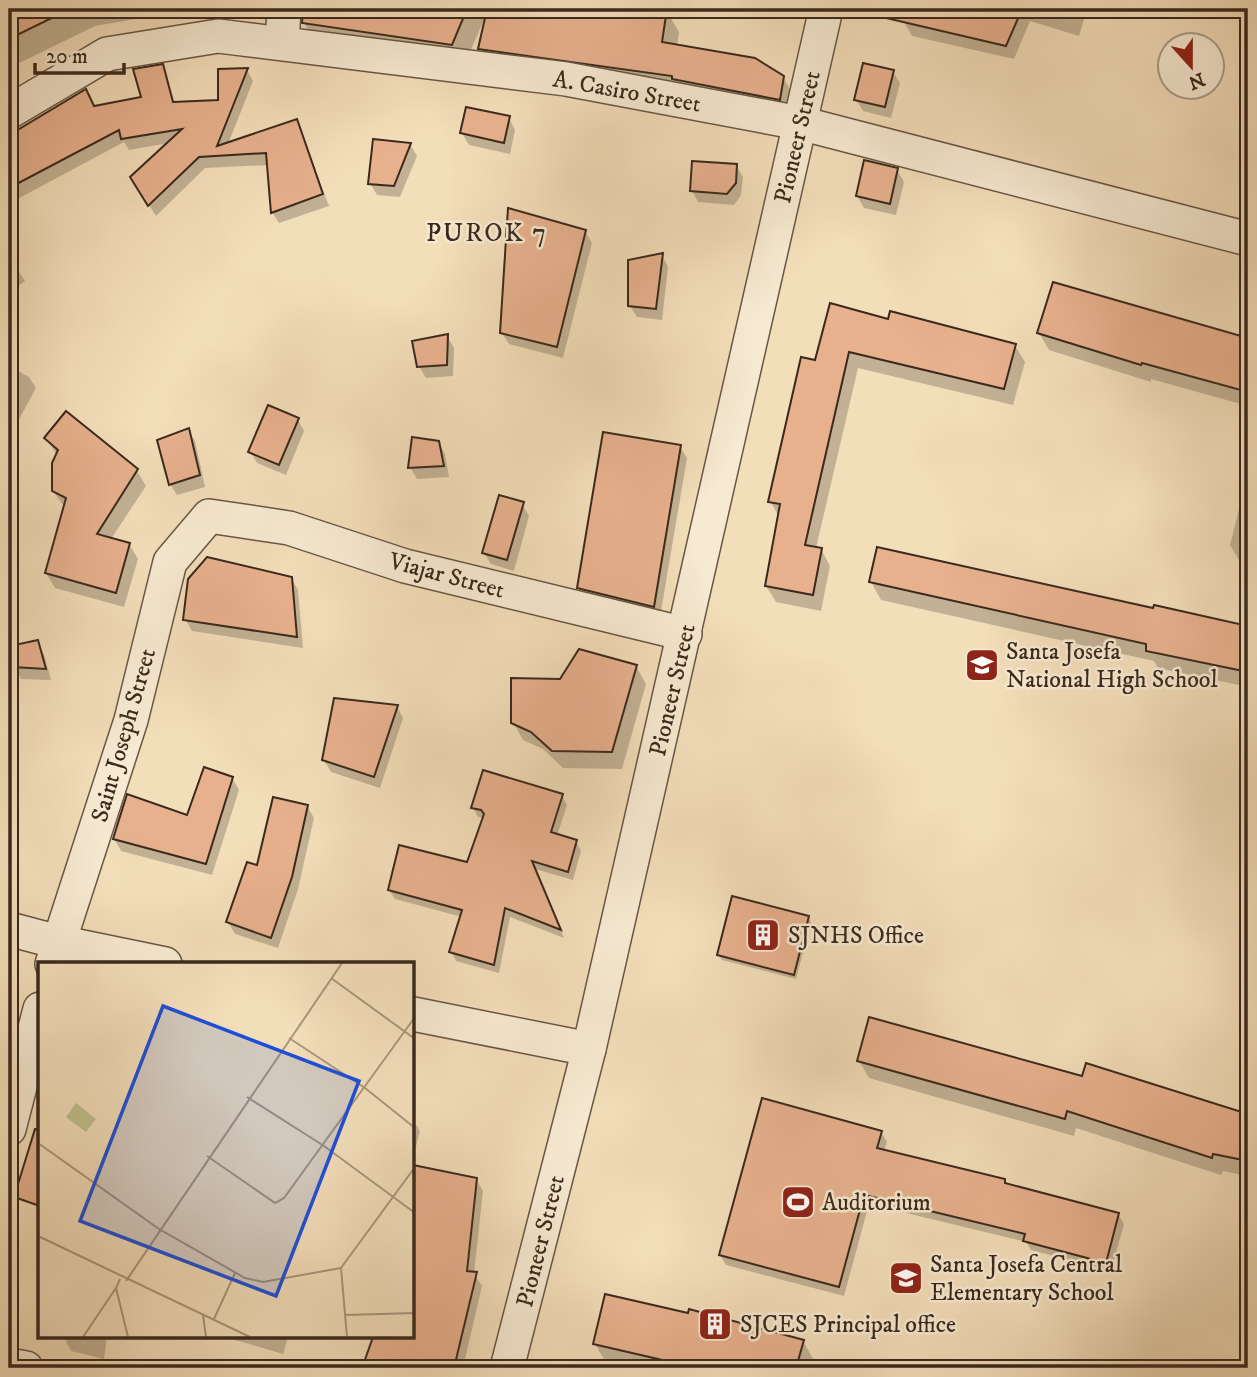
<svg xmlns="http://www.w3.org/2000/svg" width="1257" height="1377" viewBox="0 0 1257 1377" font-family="'IM FELL DW Pica',serif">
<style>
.shadow{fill:#0003}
.building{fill:#e8b18e;stroke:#3a291c;stroke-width:2}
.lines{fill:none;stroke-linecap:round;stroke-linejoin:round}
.minor-casing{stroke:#685644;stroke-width:36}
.minor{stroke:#f7ead2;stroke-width:33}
.labels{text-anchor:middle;stroke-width:5;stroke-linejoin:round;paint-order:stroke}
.street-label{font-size:24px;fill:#3a291c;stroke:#f7ead2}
.poi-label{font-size:24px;fill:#3a291c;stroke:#f7ead2;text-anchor:start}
.neighbourhood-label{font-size:26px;letter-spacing:2px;fill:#3a291c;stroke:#f7ead2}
.inset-road{fill:none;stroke:#a9967b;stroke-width:2}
.view{fill:#1d4ed8;fill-opacity:0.15;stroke:#1d4ed8;stroke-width:3.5}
.inset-edge{fill:none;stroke:#3a291c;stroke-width:3.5}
</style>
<rect width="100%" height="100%" fill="#f3deba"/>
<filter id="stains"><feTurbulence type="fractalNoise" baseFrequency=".00286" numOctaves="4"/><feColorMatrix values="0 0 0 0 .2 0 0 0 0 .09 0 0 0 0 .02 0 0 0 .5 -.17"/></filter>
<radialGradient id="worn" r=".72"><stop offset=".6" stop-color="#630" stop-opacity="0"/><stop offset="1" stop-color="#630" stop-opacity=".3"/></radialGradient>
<g class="shadow">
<polygon points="9,9 194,9 95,26 9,68"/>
<polygon points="305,9 666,10 679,32 677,46 783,77 796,100 792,121 493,71 480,48 485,17 464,66 317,45 304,23"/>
<polygon points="908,9 1087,9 1079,36 1030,21 1014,59 912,36 904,22"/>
<polygon points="162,66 175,103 219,101 247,70 253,81 228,144 296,121 329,206 279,223 272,212 269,165 205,168 156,216 139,189 169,143 129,150 124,142 10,203 19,220 9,226 9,132 94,107 144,99"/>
<polygon points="893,72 900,83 891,118 863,111 856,99"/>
<polygon points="509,118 515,130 510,154 469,145 462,133"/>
<polygon points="410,144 417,156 400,197 377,195 370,183"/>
<polygon points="736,165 743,177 741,195 734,205 698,202 692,191"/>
<polygon points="897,170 904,182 896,215 864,208 857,196"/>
<polygon points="585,231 592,243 563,358 509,344 502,333"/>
<polygon points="662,255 668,267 662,320 637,317 630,306"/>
<polygon points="9,257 25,281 9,293"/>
<polygon points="889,321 1015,346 1025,362 1013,405 858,368 816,548 821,549 830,566 821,611 776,602 766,586 779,517 770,501 816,362"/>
<polygon points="1176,322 1248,340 1248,406 1151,379 1151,382 1049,350 1039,333"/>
<polygon points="447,336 454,348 453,376 426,378 419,366"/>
<polygon points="9,366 29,377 36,388 17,423 9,419"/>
<polygon points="66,413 137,471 146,486 111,539 129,544 138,559 124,607 55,588 46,573 65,508 53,491 57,455 46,438"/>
<polygon points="298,420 304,431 286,475 257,463 250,451"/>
<polygon points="188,430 195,441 205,487 177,495 170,484"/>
<polygon points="438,442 445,454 449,477 417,479 410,467"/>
<polygon points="680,447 687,458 660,617 586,599 579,588"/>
<polygon points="522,504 529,516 514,571 491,564 484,553"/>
<polygon points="1240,505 1248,507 1248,564 1240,562 1230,545"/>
<polygon points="291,578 298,590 303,648 192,631 185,619"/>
<polygon points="871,582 1154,610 1155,607 1248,627 1248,687 1158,668 1154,661 881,600"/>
<polygon points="37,642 44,654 51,680 21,679 14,667"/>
<polygon points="636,666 646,684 622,769 563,768 543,749 523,740 513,722 561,681"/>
<polygon points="397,706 403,718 380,788 331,772 324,760"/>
<polygon points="232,778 239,790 212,875 121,851 114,839 188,817"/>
<polygon points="562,795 567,805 557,836 576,841 581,851 573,880 535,869 564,938 510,917 499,973 456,961 451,951 462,917 395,899 389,890 468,864 485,818 478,817 473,808"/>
<polygon points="307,806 314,818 298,889 278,948 235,934 228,922 258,868"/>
<polygon points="808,917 811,922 796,979 722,960 719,955"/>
<polygon points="9,1038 18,1050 9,1081"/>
<polygon points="859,1061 1083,1078 1248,1116 1248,1176 1223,1171 1221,1175 1076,1128 1074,1136 869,1078"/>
<polygon points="413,1120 420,1131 413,1158"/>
<polygon points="881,1132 887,1142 884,1151 1004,1181 1007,1185 1118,1214 1124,1224 1111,1271 1031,1250 1026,1242 869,1204 844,1296 726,1265 720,1255"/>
<polygon points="413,1167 476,1179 483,1191 474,1274 482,1286 463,1368 348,1368 349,1363 365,1366 375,1337 413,1337"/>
<polygon points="40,1254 40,1277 36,1269"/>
<polygon points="68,1337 107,1337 104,1359 71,1351 66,1342"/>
<polygon points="225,1337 288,1337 283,1354"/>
<polygon points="803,1341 813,1359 811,1368 634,1368 605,1361 595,1344"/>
</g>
<g class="building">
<polygon points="9,9 70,9 9,39"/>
<polygon points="303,9 467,9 452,45 302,23"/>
<polygon points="487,9 667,9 662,42 755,58 784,76 780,100 672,79 672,76 478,49"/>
<polygon points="887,9 1022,9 1006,46 886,18"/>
<polygon points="863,63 894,70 885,107 854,100"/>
<polygon points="163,64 173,102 218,100 218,69 248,68 217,146 297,119 323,194 271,213 266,153 199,157 148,206 130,177 182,129 121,139 119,130 9,188 9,131 19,129 86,89 94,106 141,97 133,69"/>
<polygon points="466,107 510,116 504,143 460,133"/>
<polygon points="373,139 411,143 394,186 368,184"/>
<polygon points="864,160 898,168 890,204 856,196"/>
<polygon points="692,161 737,164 736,183 727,194 690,191"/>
<polygon points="508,208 586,230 557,347 500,333"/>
<polygon points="663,253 656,309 628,306 628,260"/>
<polygon points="1053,282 1248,338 1248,392 1142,363 1141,365 1037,333"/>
<polygon points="830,303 888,319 890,311 1016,344 1004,389 849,352 805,545 822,548 813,595 765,586 780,504 768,502 801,357 815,360"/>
<polygon points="448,334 447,365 417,367 412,341"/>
<polygon points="268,405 299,418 279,465 248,452"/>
<polygon points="66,411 138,469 97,534 130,543 116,593 45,573 66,498 52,491 52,463 58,450 44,438"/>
<polygon points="189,428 200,475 169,485 157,440"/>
<polygon points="603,432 681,445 654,607 577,588"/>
<polygon points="412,437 439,441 444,466 408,468"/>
<polygon points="499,495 524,502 507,560 482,553"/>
<polygon points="877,547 1153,608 1154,605 1248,626 1248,672 1146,651 1146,644 869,582"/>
<polygon points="207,557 292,577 297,637 183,620 188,579"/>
<polygon points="38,640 46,669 12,667 10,646"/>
<polygon points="579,649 637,665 612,752 552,751 531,732 511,723 511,678 560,679"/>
<polygon points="334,698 398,705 374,777 322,760"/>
<polygon points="204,767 233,777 206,864 113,839 127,794 187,815"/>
<polygon points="483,770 563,794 551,832 577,840 568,872 532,861 561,930 505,908 494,965 449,952 462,910 388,890 399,845 467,862 484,814 481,810 471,808"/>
<polygon points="273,797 308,805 292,877 271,938 226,922 247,862 257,865"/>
<polygon points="732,896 809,916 794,975 717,955"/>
<polygon points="869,1017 1082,1076 1086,1063 1248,1114 1248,1161 1213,1154 1212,1158 1067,1111 1065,1119 857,1061"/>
<polygon points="762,1098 882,1131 877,1148 1005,1179 1005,1183 1119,1213 1106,1263 1023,1241 1025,1234 864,1195 839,1287 719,1255"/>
<polygon points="35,1129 40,1130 40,1206 14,1197"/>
<polygon points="413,1165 477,1178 467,1271 477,1272 454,1368 362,1368 373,1337 413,1337"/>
<polygon points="605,1294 688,1313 689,1309 804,1340 796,1368 697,1368 593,1344"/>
</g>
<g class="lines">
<g class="minor-casing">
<g id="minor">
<polyline points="282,43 284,9"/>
<polyline points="9,112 107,54 218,36 566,79 800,123 1248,239"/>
<polyline points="9,929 58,942 165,964"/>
<polyline points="52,964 131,720 170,562 209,516 289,528 405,566 685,634"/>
<polyline points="413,1014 589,1049"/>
<polyline points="9,1129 40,1009"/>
<polyline points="9,1365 26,1368"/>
<polyline points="507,1368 589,1049 826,9"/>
</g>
</g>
<use href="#minor" class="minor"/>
</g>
<defs>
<g id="school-square" transform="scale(1.75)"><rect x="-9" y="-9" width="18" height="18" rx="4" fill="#8f2418" stroke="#f7ead2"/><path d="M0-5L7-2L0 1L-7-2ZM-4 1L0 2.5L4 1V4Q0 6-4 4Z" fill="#fff"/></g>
<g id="building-square" transform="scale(1.75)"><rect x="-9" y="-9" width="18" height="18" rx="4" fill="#8f2418" stroke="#f7ead2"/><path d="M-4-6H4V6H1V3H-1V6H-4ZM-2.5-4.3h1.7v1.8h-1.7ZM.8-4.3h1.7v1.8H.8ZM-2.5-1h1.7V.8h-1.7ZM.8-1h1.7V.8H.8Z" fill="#fff"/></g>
<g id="stadium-square" transform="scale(1.75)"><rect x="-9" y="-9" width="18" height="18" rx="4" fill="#8f2418" stroke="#f7ead2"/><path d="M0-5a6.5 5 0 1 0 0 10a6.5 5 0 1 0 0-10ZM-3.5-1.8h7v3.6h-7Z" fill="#fff"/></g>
</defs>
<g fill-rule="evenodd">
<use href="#school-square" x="982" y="665"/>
<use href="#building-square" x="763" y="935"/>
<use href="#stadium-square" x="798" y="1202"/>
<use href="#school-square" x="906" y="1278"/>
<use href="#building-square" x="715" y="1324"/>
</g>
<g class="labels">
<g class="street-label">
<text transform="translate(627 91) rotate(10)" y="8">A. Casiro Street</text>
<text transform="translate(797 137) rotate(-77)" y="8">Pioneer Street</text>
<text transform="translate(447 575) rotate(15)" y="8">Viajar Street</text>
<text transform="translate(672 690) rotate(-77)" y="8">Pioneer Street</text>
<text transform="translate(123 735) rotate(-74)" y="8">Saint Joseph Street</text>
<text transform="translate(540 1241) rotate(-76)" y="8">Pioneer Street</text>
</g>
<g class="poi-label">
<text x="1006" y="659">Santa Josefa<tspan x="1006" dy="28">National High School</tspan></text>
<text x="788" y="943">SJNHS Office</text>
<text x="822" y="1210">Auditorium</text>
<text x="930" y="1272">Santa Josefa Central<tspan x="930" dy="28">Elementary School</tspan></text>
<text x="740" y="1332">SJCES Principal office</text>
</g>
<g class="neighbourhood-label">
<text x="487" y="241">PUROK 7</text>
</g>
</g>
<g transform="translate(38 962)">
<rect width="376" height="376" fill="#f3deba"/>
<path d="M38,141L58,157L48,170L28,155Z" fill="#c0c08c"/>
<path class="inset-road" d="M293,16L377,77M251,76L327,126L377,166M209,135L286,184L377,251M0,181L121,267L207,316L225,320L303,306M169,194L237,241L246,236L377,55M0,274L212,375M82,317L78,326L90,375M88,319L304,1M165,353L168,375M308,353L377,351M176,357L197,311M45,375L78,326M309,375L303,306L377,205"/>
<path class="view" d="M125,44L321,119L238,334L42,259Z"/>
<rect width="376" height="376" class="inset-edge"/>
</g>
<rect width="1257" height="1377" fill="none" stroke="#f3deba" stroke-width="35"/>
<rect x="10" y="10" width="1236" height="1356" fill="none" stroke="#3a291c" stroke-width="3.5"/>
<rect x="18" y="18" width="1222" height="1342" fill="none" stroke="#3a291c" stroke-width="2"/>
<g transform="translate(1191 66) rotate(159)"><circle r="33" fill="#f7ead2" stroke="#ab9d89" stroke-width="2"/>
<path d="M0-5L12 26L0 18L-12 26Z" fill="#8f2418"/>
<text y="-10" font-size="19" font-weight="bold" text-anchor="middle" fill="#3a291c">N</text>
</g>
<path d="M35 63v10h89v-10" fill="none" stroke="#3a291c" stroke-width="3.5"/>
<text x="46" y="63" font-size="21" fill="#3a291c" stroke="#f7ead2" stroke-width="5" paint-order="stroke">20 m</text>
<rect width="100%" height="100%" filter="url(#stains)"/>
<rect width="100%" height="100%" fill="url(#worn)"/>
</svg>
